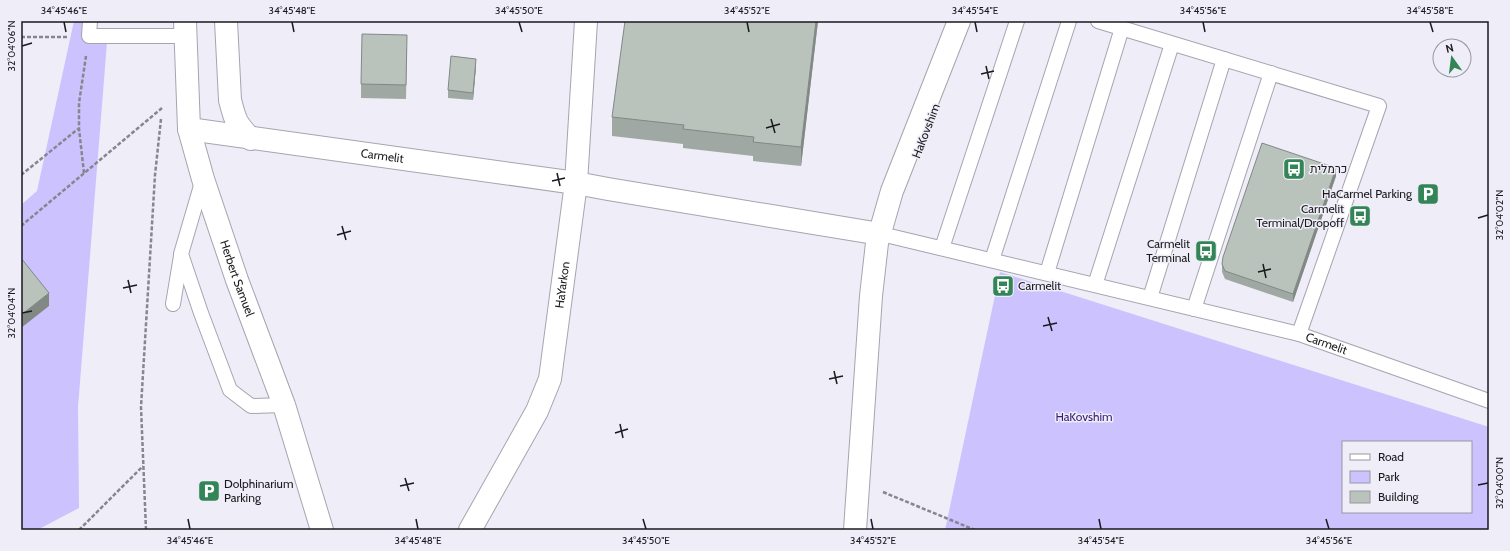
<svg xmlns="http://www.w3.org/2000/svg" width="1510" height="551" viewBox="0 0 1510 551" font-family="Cabin,Heebo,sans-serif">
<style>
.green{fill:#cbc2fe;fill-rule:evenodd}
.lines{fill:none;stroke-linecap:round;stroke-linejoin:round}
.lane-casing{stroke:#a6a4af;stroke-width:16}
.street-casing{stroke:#a6a4af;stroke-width:24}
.secondary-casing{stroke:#a6a4af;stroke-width:24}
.path{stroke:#87868e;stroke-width:2.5;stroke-dasharray:4 2;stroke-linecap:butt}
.lane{stroke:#fff;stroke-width:14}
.street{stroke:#fff;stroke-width:22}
.secondary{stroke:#fff;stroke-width:22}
.wall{fill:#9fa8a2}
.shaded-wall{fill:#828884}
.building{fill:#b9c3bc;stroke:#828884}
.ticks{fill:none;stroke:#1a191d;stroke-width:1.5}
.labels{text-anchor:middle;stroke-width:3;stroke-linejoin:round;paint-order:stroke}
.street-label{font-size:12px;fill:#1a191d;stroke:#eeedf8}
.poi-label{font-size:12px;fill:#1a191d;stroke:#eeedf8;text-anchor:start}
.park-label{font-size:12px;fill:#391c75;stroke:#eeedf8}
.neatline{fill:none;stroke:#1a191d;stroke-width:1.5}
.ticks-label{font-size:10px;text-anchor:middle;fill:#1a191d}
</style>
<rect width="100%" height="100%" fill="#eeedf8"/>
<g class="green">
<polygon points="74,21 92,21 107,42 78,407 79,508 37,530 21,530 21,205 37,191"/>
<path d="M1000,272L1489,427V530H945ZM1343,442H1471V512H1343Z"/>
</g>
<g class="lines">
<g class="lane-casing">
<g id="lane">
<polyline points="90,21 89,36 186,36"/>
<polyline points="1098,21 1379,106 1299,334"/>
<polyline points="203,179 181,254 201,313 230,390 251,406 284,405"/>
<path id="s1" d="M873,232L1299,334L1489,401"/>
<polyline points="942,248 1017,21"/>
<polyline points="992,260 1069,21"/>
<polyline points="1047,273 1122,28"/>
<polyline points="1095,285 1172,44"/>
<polyline points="1150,298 1224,59"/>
<polyline points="173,304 181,256"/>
<polyline points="1194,309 1271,73"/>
</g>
</g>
<g class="street-casing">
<g id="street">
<path d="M226,21L230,100C235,120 236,124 251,139"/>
<path id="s2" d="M189,129L576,183L608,189L880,234"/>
<polyline points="855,530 871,296 877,243 892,191 959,21"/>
</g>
</g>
<g class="secondary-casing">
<g id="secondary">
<path id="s3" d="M185,21L189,129L203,179L237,280L284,405L322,530"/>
<path id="s4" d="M470,530L537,411L550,379L576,183L586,21"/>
</g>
</g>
<g class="path">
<polyline points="21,37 68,37"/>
<polyline points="84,173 79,129 79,103 86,56"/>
<polyline points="21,175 78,129"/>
<polyline points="21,226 162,108"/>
<polyline points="883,492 975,530"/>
<polyline points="79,530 143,466"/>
<polyline points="146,530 141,407 155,175 161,119"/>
</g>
<use href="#lane" class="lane"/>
<use href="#street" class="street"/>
<use href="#secondary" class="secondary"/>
</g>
<g class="wall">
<polygon points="818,21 801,166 753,161 753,156 683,148 683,144 612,136 612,117"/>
<polygon points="407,48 406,99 361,98 361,84"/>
<polygon points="476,66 473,100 448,98 448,90"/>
<polygon points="1336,176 1293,302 1225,279 1222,272 1222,264"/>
</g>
<g class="shaded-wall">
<polygon points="816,21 818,21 801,166 801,147"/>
<polygon points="476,59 476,66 473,100 473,93"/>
<polygon points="1336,168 1336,176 1293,302 1293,294"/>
<polygon points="49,293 49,306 21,328 21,315"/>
</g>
<g class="building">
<polygon points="625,21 816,21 801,147 753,142 754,137 683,129 684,125 612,117"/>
<polygon points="362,34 407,35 406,85 361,84"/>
<polygon points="451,56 476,59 473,93 448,90"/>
<polygon points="1262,143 1336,168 1293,294 1225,271 1222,264 1223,257"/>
<polygon points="21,258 49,293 21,315"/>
</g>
<path class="ticks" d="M64,22L66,32M292,22L294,32M519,22L522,32M747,22L749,32M975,22L977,32M1203,22L1205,32M1430,22L1433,32M22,46L32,43M986,66L989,79M981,74L994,71M771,119L775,133M766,128L780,124M557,173L560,186M552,181L565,178M1478,218L1488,215M342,226L346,240M337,235L351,231M1263,264L1266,278M1258,272L1271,269M128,280L131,293M123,288L137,285M22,313L32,311M1048,317L1052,331M1043,326L1057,323M834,371L837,384M829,379L843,376M620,424L623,438M615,433L628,429M405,478L409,491M1478,485L1488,483M400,486L414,483M188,519L190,529M416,519L418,529M643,519L646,529M871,519L873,529M1099,519L1101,529M1326,519L1329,529"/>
<defs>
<g id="bus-square" transform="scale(1.15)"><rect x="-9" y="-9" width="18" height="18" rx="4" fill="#338557" stroke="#eeedf8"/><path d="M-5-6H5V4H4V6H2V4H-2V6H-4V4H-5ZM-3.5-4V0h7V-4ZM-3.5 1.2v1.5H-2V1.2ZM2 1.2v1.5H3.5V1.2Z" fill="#fff"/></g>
<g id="parking-square" transform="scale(1.15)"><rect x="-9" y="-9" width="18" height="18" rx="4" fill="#338557" stroke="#eeedf8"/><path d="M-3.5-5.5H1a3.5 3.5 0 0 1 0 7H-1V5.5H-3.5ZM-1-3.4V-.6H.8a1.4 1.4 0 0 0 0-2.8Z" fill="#fff"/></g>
</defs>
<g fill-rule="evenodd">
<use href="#bus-square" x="1294" y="169"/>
<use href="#parking-square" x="1428" y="194"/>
<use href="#bus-square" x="1360" y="216"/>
<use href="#bus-square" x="1206" y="251"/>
<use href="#bus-square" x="1003" y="286"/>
<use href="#parking-square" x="209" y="491"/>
</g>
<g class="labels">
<g class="street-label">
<text transform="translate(926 131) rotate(-69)" y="4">HaKovshim</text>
<text dy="4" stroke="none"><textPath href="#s2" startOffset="195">Carmelit</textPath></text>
<text dy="4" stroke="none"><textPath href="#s3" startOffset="265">Herbert Samuel</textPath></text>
<text dy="4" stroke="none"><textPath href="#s4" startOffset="266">HaYarkon</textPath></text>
<text dy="4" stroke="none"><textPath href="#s1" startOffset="467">Carmelit</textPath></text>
</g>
<g class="poi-label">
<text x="1310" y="173">כרמלית</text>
<text x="1412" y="198" text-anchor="end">HaCarmel Parking</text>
<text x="1344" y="213" text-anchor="end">Carmelit<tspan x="1344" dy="14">Terminal/Dropoff</tspan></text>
<text x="1190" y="248" text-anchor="end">Carmelit<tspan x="1190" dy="14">Terminal</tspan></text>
<text x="1018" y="290">Carmelit</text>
<text x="224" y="488">Dolphinarium<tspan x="224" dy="14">Parking</tspan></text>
</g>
<g class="park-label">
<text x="1084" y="421">HaKovshim</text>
</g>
</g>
<rect width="1510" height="551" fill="none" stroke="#eeedf8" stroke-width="44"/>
<rect x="1342" y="441" width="130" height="72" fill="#eeedf8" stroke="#9998a0"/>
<rect x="1350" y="454" width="20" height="6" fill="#ffffff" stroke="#9998a0"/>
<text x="1378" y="461" font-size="12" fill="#1a191d">Road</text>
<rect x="1350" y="471" width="20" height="12" fill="#cbc2fe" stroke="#9998a0"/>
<text x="1378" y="481" font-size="12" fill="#1a191d">Park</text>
<rect x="1350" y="491" width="20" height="12" fill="#b9c3bc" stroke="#9998a0"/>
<text x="1378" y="501" font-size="12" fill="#1a191d">Building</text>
<g transform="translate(1452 58) rotate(346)"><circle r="19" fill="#eeedf8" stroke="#9998a0"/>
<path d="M0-3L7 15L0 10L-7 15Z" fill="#338557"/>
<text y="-6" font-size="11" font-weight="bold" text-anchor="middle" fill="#1a191d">N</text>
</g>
<rect x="22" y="22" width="1466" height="507" class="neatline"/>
<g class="ticks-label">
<text x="64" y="14">34°45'46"E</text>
<text x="292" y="14">34°45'48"E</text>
<text x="519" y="14">34°45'50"E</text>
<text x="747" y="14">34°45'52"E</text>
<text x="975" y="14">34°45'54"E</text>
<text x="1203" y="14">34°45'56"E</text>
<text x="1430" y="14">34°45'58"E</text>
<text transform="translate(11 46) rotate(-90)" y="4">32°04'06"N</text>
<text transform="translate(1499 215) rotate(-90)" y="4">32°04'02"N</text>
<text transform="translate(11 313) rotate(-90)" y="4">32°04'04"N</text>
<text transform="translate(1499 483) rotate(-90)" y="4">32°04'00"N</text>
<text x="190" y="544">34°45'46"E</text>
<text x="418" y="544">34°45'48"E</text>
<text x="646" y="544">34°45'50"E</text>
<text x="873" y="544">34°45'52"E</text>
<text x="1101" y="544">34°45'54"E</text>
<text x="1329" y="544">34°45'56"E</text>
</g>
</svg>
